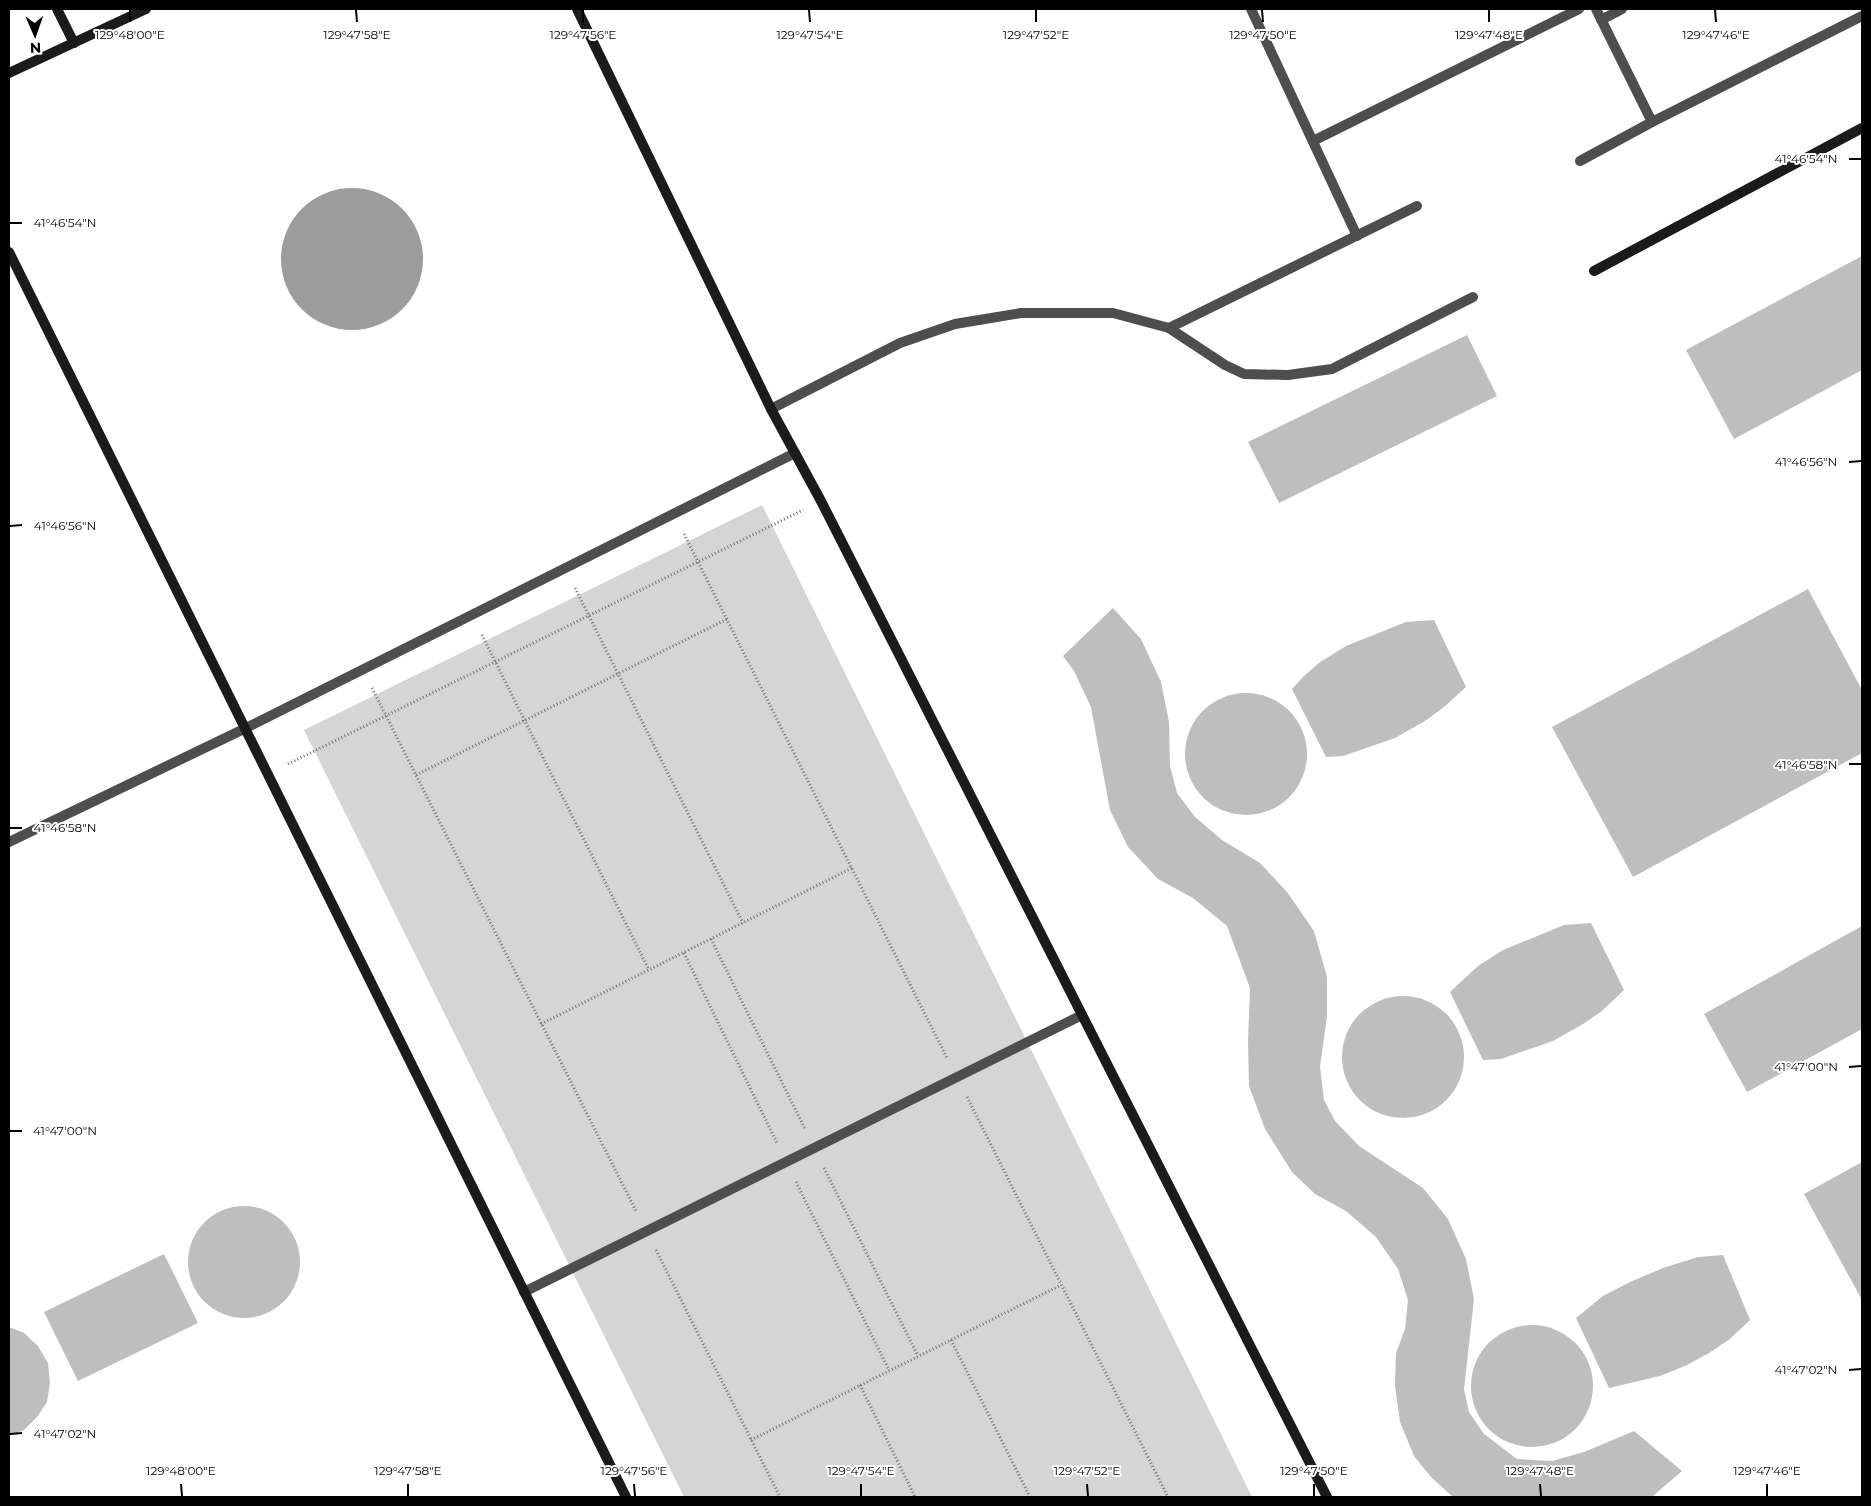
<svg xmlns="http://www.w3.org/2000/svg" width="1871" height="1506" viewBox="0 0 1871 1506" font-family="Montserrat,sans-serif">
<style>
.green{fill:#d5d5d5}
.water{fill:#9c9c9c}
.building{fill:#bebebe}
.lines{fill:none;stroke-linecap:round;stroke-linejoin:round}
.path{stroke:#707070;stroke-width:3;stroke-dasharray:1 2.5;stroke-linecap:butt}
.lane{stroke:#4e4e4e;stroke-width:10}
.street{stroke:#4e4e4e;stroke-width:10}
.secondary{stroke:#1b1b1b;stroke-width:10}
.ticks{fill:none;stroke:#000;stroke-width:2}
.ticks-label{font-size:12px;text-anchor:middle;fill:#000;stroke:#fff;stroke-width:4;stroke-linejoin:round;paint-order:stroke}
</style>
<rect width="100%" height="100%" fill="#fff"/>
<polygon class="green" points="762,505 1252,1497 684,1497 304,730"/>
<circle class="water" cx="352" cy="259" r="71"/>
<g class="building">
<polygon points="1862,256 1862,370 1734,439 1686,350"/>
<polygon points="1467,335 1497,396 1279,503 1248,442"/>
<polygon points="1808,589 1862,690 1862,753 1633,877 1552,727"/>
<polygon points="1113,608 1141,639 1161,682 1169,722 1170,766 1177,793 1195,817 1222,840 1260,863 1287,892 1314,931 1327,977 1327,1016 1320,1067 1324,1100 1335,1121 1359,1146 1423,1188 1448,1219 1466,1259 1474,1299 1464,1389 1469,1412 1484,1434 1517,1459 1552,1461 1584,1452 1634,1431 1682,1471 1653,1496 1650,1497 1453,1497 1431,1477 1414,1456 1400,1422 1395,1386 1396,1353 1405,1329 1408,1300 1398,1269 1376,1237 1346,1211 1315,1194 1292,1172 1265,1129 1249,1086 1248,1041 1250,988 1227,926 1193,898 1158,879 1128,847 1110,810 1091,707 1074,671 1063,656"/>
<polygon points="1434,620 1466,687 1444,707 1425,721 1395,738 1343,756 1326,757 1292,689 1303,677 1320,662 1346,646 1406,622"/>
<circle cx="1246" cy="754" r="61"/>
<polygon points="1591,923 1624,990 1602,1011 1583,1024 1553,1041 1501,1059 1483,1060 1450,992 1478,966 1503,950 1564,925"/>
<polygon points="1862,926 1862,1029 1747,1092 1704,1014"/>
<circle cx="1403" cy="1057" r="61"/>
<polygon points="1862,1162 1862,1300 1804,1194"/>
<circle cx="244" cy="1262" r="56"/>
<polygon points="164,1254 198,1323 78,1381 44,1312"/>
<polygon points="1723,1255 1750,1320 1730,1339 1709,1353 1685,1366 1660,1376 1609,1388 1576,1318 1603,1296 1630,1282 1663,1268 1698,1257"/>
<circle cx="1532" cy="1386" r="61"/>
<polygon points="9,1327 24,1333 38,1346 48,1363 50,1383 47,1402 37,1417 24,1430 9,1436"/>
</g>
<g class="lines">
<g class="path">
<polyline points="684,534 947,1058"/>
<polyline points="575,588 743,923"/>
<polyline points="482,635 649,970"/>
<polyline points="372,688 636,1211"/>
<polyline points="288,764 803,510"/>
<polyline points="416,775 727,619"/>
<polyline points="711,939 805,1129"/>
<polyline points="684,953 777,1143"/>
<polyline points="541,1024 852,868"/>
<polyline points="967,1097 1168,1497"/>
<polyline points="824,1168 918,1356"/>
<polyline points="796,1182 889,1370"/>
<polyline points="656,1250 780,1497"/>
<polyline points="951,1340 1030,1497"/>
<polyline points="860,1385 915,1497"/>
<polyline points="751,1440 1061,1285"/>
</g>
<g class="lane">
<polyline points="1251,9 1357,236"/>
<polyline points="1596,9 1652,122"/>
<polyline points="1601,20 1622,9"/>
<polyline points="1313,141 1579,9"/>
<polyline points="1580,161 1652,122 1862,16"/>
<polyline points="1169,328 1417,206"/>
<polyline points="9,842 246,728 795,453"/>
</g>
<g class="street">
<polyline points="771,409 900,343 955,324 1021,313 1113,313 1169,328 1225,365 1244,374 1288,375 1332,369 1473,297"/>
<polyline points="524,1292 1082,1015"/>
</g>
<g class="secondary">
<polyline points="57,9 74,43"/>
<polyline points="577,9 771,409 821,501 1327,1497"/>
<polyline points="9,73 146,9"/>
<polyline points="9,252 626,1497"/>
<polyline points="1594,271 1862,128"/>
</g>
</g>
<path class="ticks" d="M130,10V22M356,10L357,22M583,10V22M809,10L810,22M1036,10V22M1262,10L1263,22M1489,10V22M1715,10L1716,22M1849,159H1861M10,223H22M1849,462L1861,461M10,526L22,525M1849,764H1861M10,828H22M1849,1067L1861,1066M10,1131H22M1849,1370L1861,1369M10,1434L22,1433M181,1484L182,1496M408,1484V1496M634,1484L635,1496M861,1484V1496M1087,1484L1088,1496M1314,1484V1496M1540,1484L1541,1496M1767,1484V1496"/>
<g class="ticks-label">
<text x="130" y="39">129°48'00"E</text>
<text x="357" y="39">129°47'58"E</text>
<text x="583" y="39">129°47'56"E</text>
<text x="810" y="39">129°47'54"E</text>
<text x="1036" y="39">129°47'52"E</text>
<text x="1263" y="39">129°47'50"E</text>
<text x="1489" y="39">129°47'48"E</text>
<text x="1716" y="39">129°47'46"E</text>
<text x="1806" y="163">41°46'54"N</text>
<text x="65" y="227">41°46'54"N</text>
<text x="1806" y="466">41°46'56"N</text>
<text x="65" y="530">41°46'56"N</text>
<text x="1806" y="769">41°46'58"N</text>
<text x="65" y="832">41°46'58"N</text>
<text x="1806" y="1071">41°47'00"N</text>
<text x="65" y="1135">41°47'00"N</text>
<text x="1806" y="1374">41°47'02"N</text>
<text x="65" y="1438">41°47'02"N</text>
<text x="181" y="1475">129°48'00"E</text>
<text x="408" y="1475">129°47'58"E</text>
<text x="634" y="1475">129°47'56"E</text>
<text x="861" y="1475">129°47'54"E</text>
<text x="1087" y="1475">129°47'52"E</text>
<text x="1314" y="1475">129°47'50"E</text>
<text x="1540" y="1475">129°47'48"E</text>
<text x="1767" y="1475">129°47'46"E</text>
</g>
<rect width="1871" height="1506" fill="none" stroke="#000000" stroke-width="20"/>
<g transform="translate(35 35) rotate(178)" stroke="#ffffff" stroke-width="4" paint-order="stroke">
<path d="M0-4L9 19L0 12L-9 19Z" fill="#000000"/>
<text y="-8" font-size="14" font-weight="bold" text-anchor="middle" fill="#000000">N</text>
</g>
</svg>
